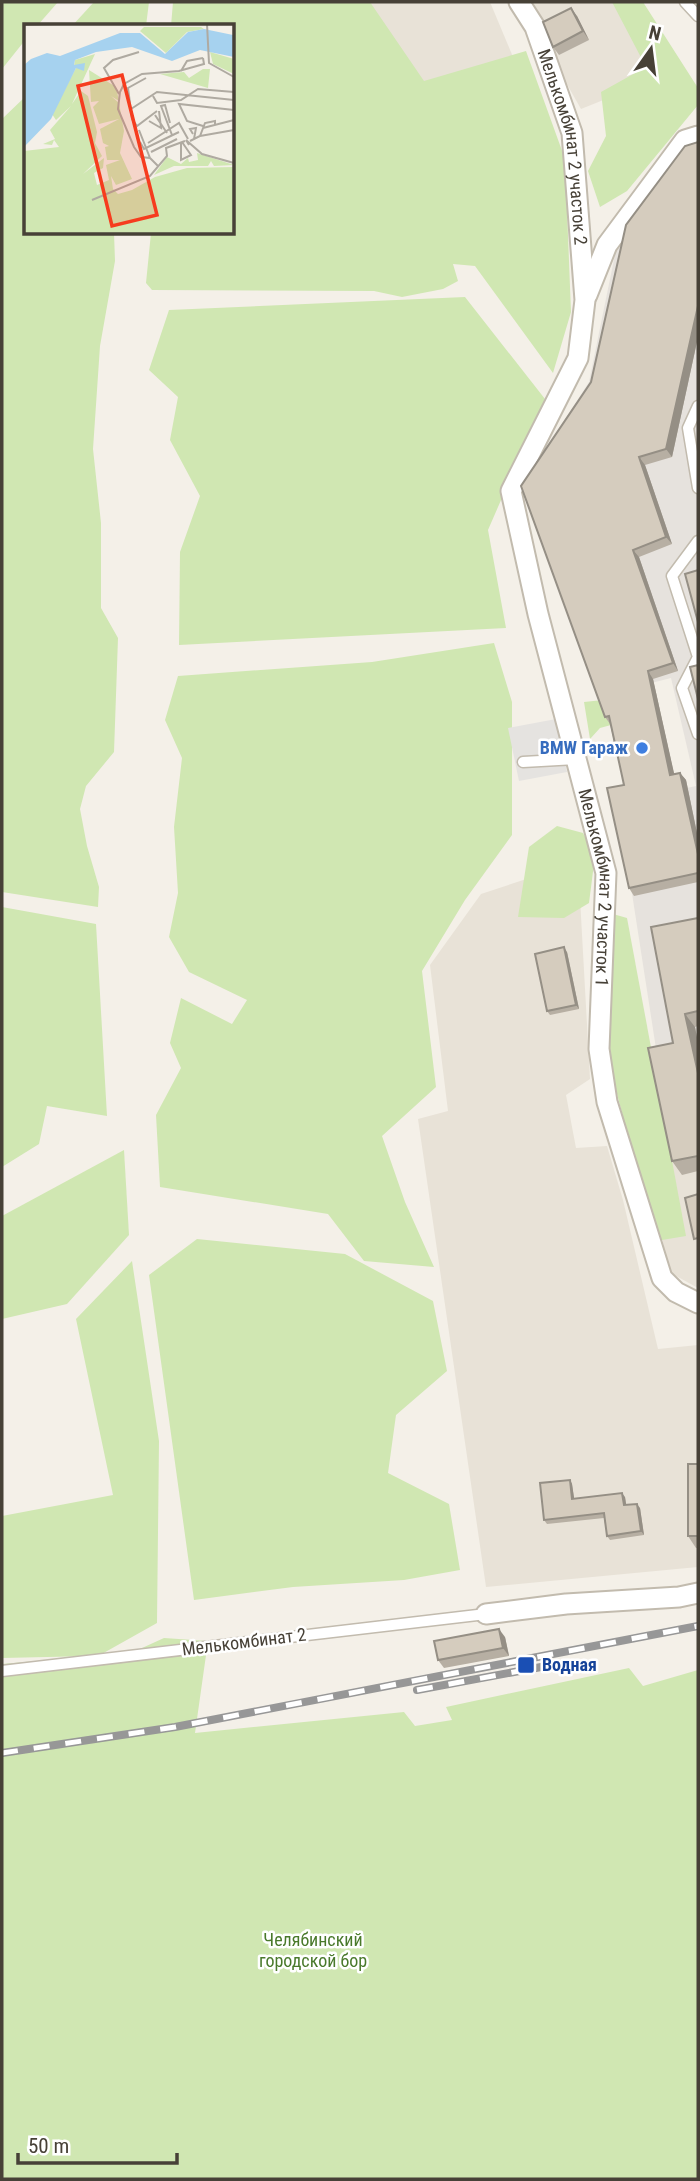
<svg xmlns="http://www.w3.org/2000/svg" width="700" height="2181" viewBox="0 0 700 2181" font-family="'Roboto Condensed',sans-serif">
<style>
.residential{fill:#e8e2d7}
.industrial{fill:#e6e2dd}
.green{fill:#d0e7b2}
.parking{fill:#e5e3e0}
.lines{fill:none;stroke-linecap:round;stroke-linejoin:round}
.service-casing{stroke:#c2bbae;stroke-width:13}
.minor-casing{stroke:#c2bbae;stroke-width:23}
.service{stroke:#fff;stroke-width:10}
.minor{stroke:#fff;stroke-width:19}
.rail-casing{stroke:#979797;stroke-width:8}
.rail{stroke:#fff;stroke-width:5;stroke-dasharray:16;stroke-linecap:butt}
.wall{fill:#b7afa3}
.shaded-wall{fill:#958f85}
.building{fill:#d5ccbe;stroke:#958f85;stroke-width:2}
.shop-dot{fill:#3f7fe0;stroke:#fff;stroke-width:2.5}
.transit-dot{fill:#1a4fb4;stroke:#fff;stroke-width:2.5}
.labels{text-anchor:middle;stroke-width:5;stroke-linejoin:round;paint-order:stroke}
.street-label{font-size:18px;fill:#474137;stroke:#fff}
.shop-label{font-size:18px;font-weight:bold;fill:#366cbe;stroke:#fff;text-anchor:end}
.transit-label{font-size:18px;font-weight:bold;fill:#164399;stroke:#fff;text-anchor:start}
.park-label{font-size:18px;fill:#49792b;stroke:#fff}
.inset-road{fill:none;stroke:#afaaa1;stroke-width:2}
.view{fill:#f63c1e;fill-opacity:0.15;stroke:#f63c1e;stroke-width:3.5}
.inset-edge{fill:none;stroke:#474137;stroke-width:3.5}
</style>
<rect width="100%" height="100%" fill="#f4f0e8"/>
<g class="residential">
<polygon points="348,2 490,2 526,88 442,127"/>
<polygon points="529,2 626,2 663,76 581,109 551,56"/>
<polygon points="578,862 590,1079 566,1095 576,1148 607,1146 623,1200 658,1349 698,1345 698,1567 486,1587 418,1119 448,1111 430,965 481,894"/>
<polygon points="698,1047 698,1288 669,1272 626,1061"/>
</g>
<polygon class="industrial" points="698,155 698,1047 657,1055 618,803 696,786 671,678 600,696 522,487 589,382 620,230"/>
<g class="green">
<polygon points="2,2 58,2 37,26 26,26 26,39 2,69"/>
<polygon points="94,2 149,2 146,26 72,26"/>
<polygon points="173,2 370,2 424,81 526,51 565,159 571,312 553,373 475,266 453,264 458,281 443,289 402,297 374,291 152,290 146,283 151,233 233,233 233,26 171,26"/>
<polygon points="612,2 643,2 698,88 698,105 627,191 600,207 588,171 606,136 601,92 646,67"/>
<polygon points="26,96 26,233 114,233 115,261 100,346 93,449 101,523 101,608 118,638 114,752 86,786 80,809 87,846 99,887 98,907 2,892 2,119"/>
<polygon points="465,297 545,399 488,530 506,628 179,645 180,552 200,496 170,440 178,397 149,370 169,310"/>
<polygon points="494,643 512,702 512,835 465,900 422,971 436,1087 382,1136 405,1202 434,1267 364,1261 328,1214 160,1187 156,1115 181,1068 170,1043 181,998 232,1024 247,1000 189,972 169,937 178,893 174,827 182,758 165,720 178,676 372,662"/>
<polygon points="603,700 622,722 600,728 590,739 584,702"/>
<polygon points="557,826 583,833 595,856 589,903 564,918 518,917 529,847"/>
<polygon points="2,907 96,924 107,1116 47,1106 39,1144 2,1167"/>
<polygon points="613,914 627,918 686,1236 656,1241 608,1060"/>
<polygon points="124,1150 129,1235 67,1304 2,1319 2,1216"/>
<polygon points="197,1239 345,1254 433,1301 447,1371 396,1415 388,1473 449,1504 460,1570 404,1580 293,1587 194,1600 149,1275"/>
<polygon points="132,1261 159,1441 157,1623 100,1655 131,1653 164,1638 208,1641 195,1733 404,1712 415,1726 452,1720 446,1707 629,1668 643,1686 698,1670 698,2179 2,2179 2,1664 92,1656 2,1658 2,1516 113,1495 76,1319"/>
</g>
<polygon class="parking" points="556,719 567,772 519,781 508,728"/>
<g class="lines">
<g class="service-casing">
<g id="service">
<polyline points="685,2 698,16"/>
<polyline points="698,406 688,428 698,488"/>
<polyline points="698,541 672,576 698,657 682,688 698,734"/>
<polyline points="523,762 576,759"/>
<polyline points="2,1671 486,1614"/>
</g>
</g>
<g class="minor-casing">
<g id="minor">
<path id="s1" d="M519,2L535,27L572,133L585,300L578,358L511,491L538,614L606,873L599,1049L607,1102L662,1278L676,1292L698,1303"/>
<polyline points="587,295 607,245 685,140 698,136"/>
<polyline points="486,1614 566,1604 679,1597 698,1593"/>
</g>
</g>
<use href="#service" class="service"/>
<use href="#minor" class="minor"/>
<g class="rail-casing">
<g id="rail">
<polyline points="417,1690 552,1665"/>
<polyline points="2,1753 175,1727 698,1626"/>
</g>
</g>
<use href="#rail" class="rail"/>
</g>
<g class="wall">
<polygon points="577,16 589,40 559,55 553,47"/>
<polygon points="698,142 698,337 672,457 645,465 672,544 639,557 678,671 653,679 674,774 680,773 686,780 698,838 698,882 634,896 629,888 624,785 610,724 605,717 591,382"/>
<polygon points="698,918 698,1026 695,1027 698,1043 698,1171 682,1175 672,1161 673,1043"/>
<polygon points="567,952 579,1009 550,1015 547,1011"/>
<polygon points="698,1464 698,1548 696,1548 688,1536"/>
<polygon points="570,1480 572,1484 574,1499 625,1497 626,1505 640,1508 644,1535 610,1540 607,1536 604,1518 547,1524 544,1520"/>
<polygon points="505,1637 509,1656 444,1668 438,1660"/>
</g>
<g class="shaded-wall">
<polygon points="571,8 577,16 589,40 583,31"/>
<polygon points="698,306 698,337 672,457 666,449"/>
<polygon points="639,457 645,465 672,544 666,537"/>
<polygon points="633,550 639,557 678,671 673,663"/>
<polygon points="648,671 653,679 676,782 670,775"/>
<polygon points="680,773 686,780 698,838 698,854"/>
<polygon points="564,947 567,952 579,1009 576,1005"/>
<polygon points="685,1014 695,1027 698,1043 698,1073"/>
<polygon points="570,1480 572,1484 575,1504 572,1499"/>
<polygon points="622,1493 625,1497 627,1510 624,1505"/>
<polygon points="637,1504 640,1508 644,1535 641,1531"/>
<polygon points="499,1629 505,1637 509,1656 503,1648"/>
</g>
<g class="building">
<polygon points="571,8 583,31 553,47 543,22"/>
<polygon points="698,142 698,306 666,449 639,457 666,537 633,550 673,663 648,671 670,775 680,773 698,854 698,873 629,888 607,788 624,785 609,716 605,717 521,486 591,382 626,225 685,146"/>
<polygon points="698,570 698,622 685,574"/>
<polygon points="698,665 698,699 690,667"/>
<polygon points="698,918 698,1011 685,1014 698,1073 698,1156 672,1161 648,1048 673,1043 651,927"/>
<polygon points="564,947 576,1005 547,1011 535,954"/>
<polygon points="698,1194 698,1238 694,1239 685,1198"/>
<rect x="688" y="1464" width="10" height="72"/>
<polygon points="570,1480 572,1499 622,1493 624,1505 637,1504 641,1531 607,1536 604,1513 544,1520 540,1483"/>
<polygon points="499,1629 503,1648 438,1660 434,1641"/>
</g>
<circle class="shop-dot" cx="642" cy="748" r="7"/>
<rect class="transit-dot" x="517" y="1656" width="18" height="18" rx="3.5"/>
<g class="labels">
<g class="street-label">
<text dy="6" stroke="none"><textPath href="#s1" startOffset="154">Мелькомбинат 2 участок 2</textPath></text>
<text dy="6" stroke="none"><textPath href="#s1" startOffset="924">Мелькомбинат 2 участок 1</textPath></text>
<text transform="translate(244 1642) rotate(-7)" y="6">Мелькомбинат 2</text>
</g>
<g class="shop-label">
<text x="628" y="754">BMW Гараж</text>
</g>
<g class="transit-label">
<text x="542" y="1671">Водная</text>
</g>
<g class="park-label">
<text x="313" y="1946">Челябинский<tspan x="313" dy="21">городской бор</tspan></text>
</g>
</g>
<g transform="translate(24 24)">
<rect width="210" height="210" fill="#f4f0e8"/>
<path d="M120,3H177L180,5L163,8L142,29L116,7ZM186,28L210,35V50L189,40ZM71,30L48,80L57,67L64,72L73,108L71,119L78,132L59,150L80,134L79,144L70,149L73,161L85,156L82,141L96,136H83L81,123L85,122L79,119L76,105L95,95L75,100L69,83L75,77L67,78L65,46L92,63L95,77L87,72L95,79L100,107L96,129L108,155L92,161L87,152L89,165L94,170L108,166L131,153L163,144L210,143V210H0V127L35,123L30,116L28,121L19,120L31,115L26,106L47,82L32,96L28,90L52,44L59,41L50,42L51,36ZM179,45H186L184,64L136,50L160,48L165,54ZM173,129L210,141L190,142L187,137L184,142H150L130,151L143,133L157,140L164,134L165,138L174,136Z" fill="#d0e7b2"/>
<path d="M180,5L209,11L210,33L176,26L148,37L108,23L72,28L51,36L50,41L61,39L60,47L52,44L27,95L0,123V41L7,35L23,29L36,32L96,9H116L141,30L164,8Z" fill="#a6d2ef"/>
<path class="inset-road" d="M183,0L185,39L210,53M0,1L32,0M157,47L163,37L179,34M122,54L104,64L108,95L113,102L133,87M95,70L80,44L89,36L115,28M129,72L133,79L157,76L174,65L210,68M107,85L133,68L210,76M131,91L143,109M125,97L137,104L135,87M146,99L141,81L137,82L148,111M179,102L163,97L155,80L210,86M179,104L210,96M115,106L126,134M169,110L166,105L172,104L170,115M176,112L210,106M166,117L176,112L181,99L191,97V101M116,118L120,125L155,108M124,119L155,99L164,115M157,119V136L167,131L158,118M165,121L162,116L178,130L210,139M127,128L153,115M134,142L126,134L117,133L110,123L94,85L96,68L100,60L118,50L155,47L180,40L179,34M68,176L126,152L143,132L142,124L161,117"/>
<path class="view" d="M98,51L133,191L88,202L54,62Z"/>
<rect width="210" height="210" class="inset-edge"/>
</g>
<rect width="700" height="2181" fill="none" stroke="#474137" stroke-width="7"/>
<g transform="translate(651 49) rotate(14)" stroke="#ffffff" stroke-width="5" paint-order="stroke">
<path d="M0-5L12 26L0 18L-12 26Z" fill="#474137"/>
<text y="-10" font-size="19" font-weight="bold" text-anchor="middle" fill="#474137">N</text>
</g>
<path d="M18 2153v10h159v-10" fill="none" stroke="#474137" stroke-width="3.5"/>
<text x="28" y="2153" font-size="21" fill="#474137" stroke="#ffffff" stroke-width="5" paint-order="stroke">50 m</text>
</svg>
